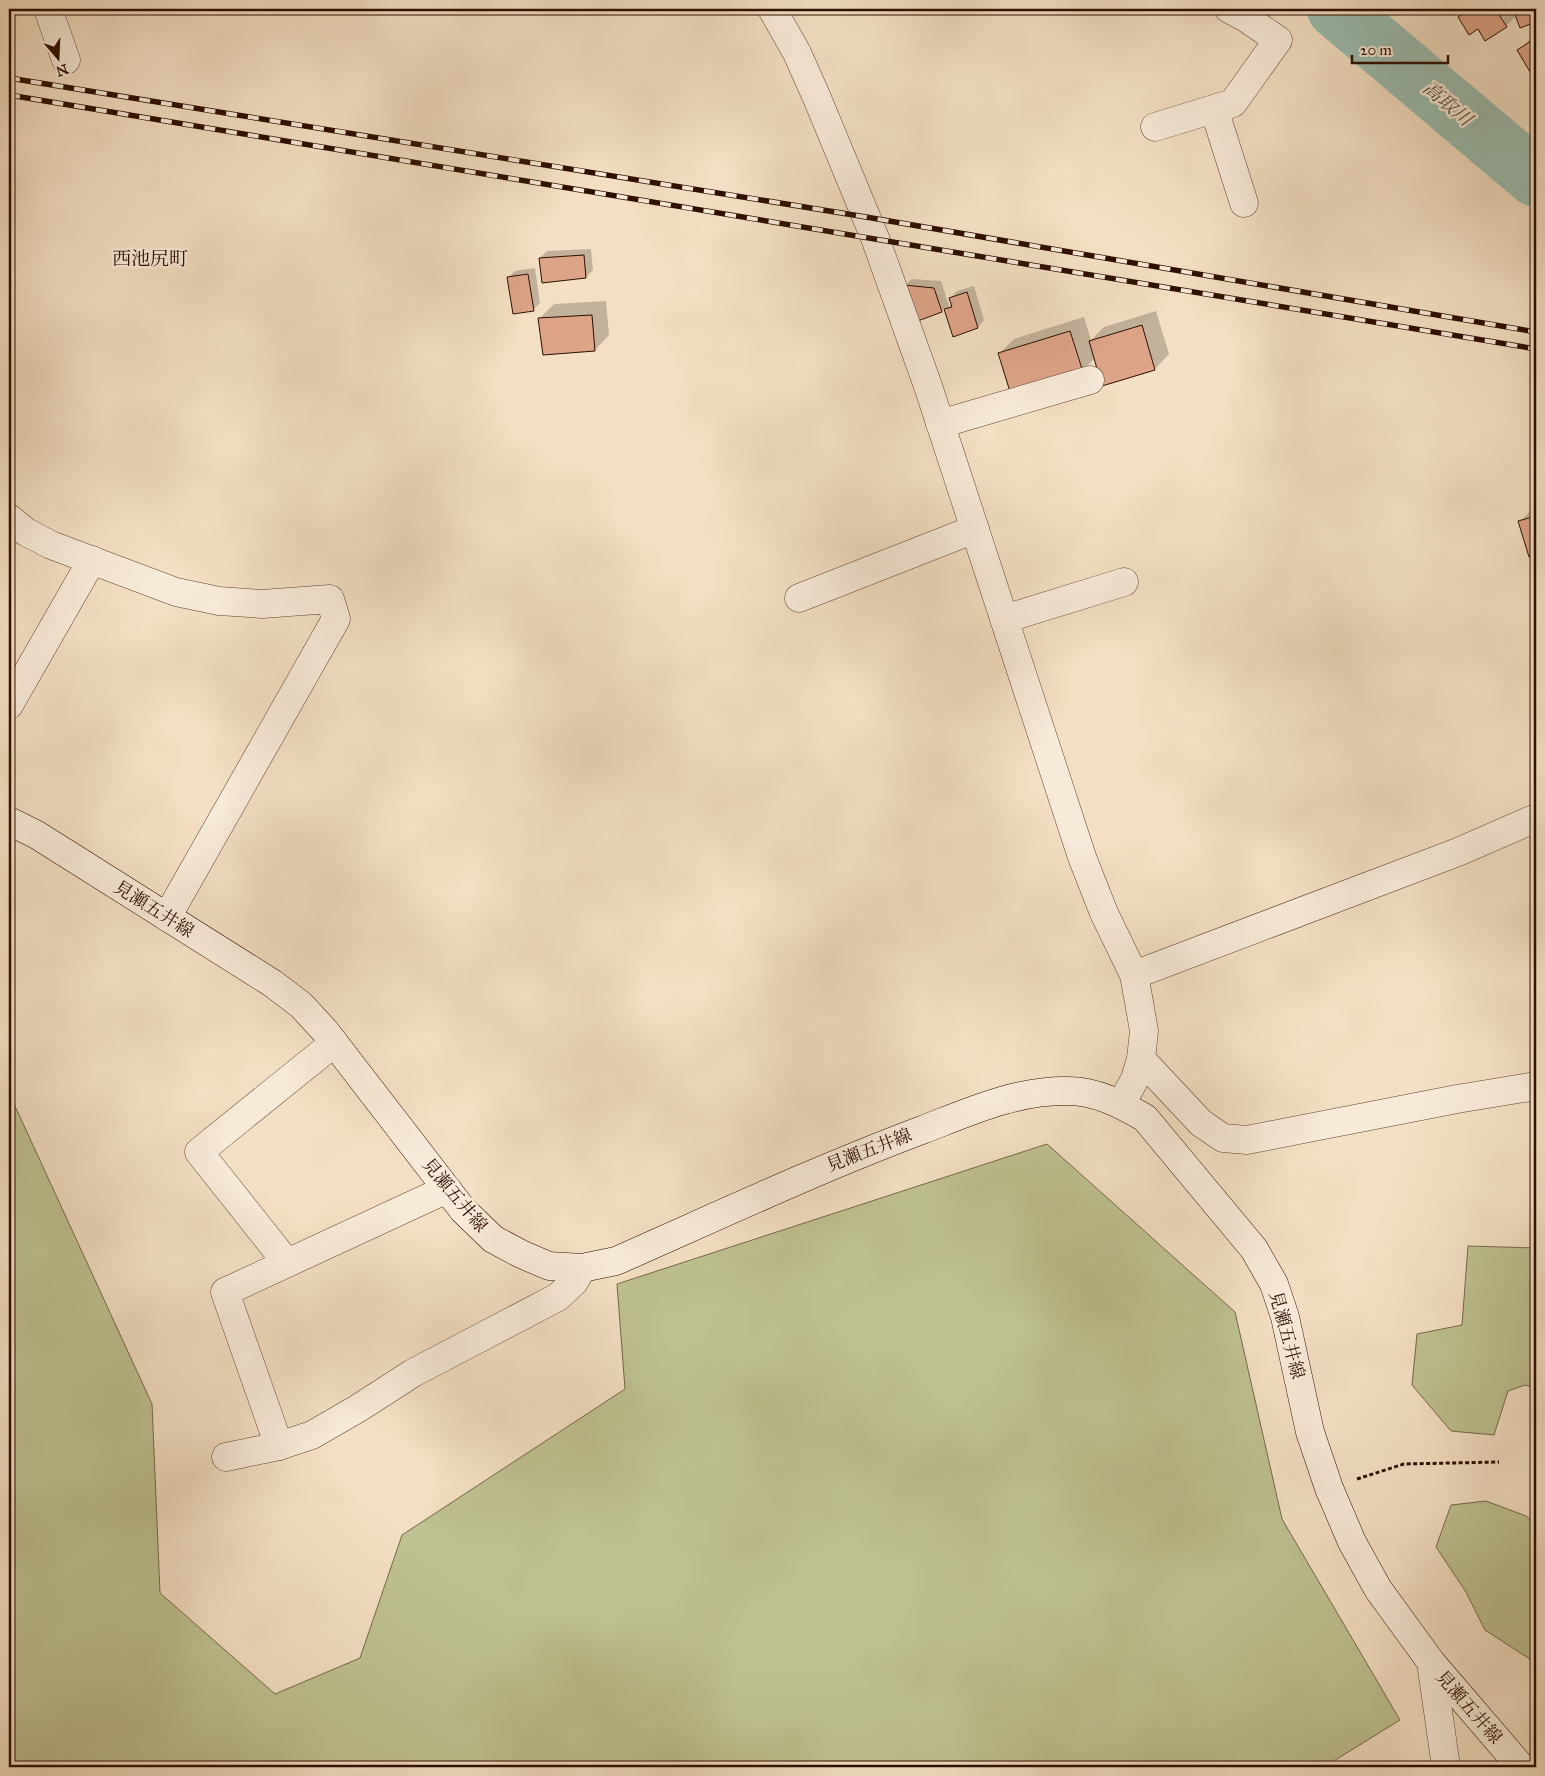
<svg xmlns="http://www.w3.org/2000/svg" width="1545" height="1776" viewBox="0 0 1545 1776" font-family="'IM FELL Great Primer','Noto Serif JP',serif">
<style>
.green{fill:#bec191;stroke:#766848}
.shadow{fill:#0003}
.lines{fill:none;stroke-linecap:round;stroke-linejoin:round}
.river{stroke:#9bbdb0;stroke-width:58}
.building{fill:#dda488;stroke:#2d0e00}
.street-casing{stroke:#5e4231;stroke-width:29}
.secondary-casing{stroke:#2d0e00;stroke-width:29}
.path{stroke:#2d0e00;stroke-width:3;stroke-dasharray:4 2.5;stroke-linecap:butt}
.street{stroke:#f7ead8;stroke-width:28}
.secondary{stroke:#f7ead8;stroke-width:28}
.rail-casing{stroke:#2d0e00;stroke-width:5.5}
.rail{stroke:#f7ead8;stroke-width:4;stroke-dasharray:11;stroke-linecap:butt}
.labels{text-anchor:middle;stroke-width:5;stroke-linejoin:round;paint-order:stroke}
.street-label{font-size:18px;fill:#2d0e00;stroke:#f7ead8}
.water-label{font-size:19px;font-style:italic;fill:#544b3e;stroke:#f7ead8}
.neighbourhood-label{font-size:19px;fill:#2d0e00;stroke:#f7ead8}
</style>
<rect width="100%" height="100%" fill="#f3dfc3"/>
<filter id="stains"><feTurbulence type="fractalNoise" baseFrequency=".004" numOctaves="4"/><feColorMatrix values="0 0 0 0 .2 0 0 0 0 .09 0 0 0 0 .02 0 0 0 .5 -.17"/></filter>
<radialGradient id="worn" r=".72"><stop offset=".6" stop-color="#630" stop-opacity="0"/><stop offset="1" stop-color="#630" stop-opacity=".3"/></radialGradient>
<g class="green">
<polygon points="9,1093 152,1404 160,1593 275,1694 360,1658 402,1535 625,1389 617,1284 1047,1144 1235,1312 1282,1519 1400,1720 1324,1767 9,1767"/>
<polygon points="1468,1246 1536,1248 1536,1388 1525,1385 1508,1391 1494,1435 1451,1431 1412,1385 1417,1334 1462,1325"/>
<polygon points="1486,1501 1526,1516 1536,1524 1536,1663 1485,1630 1466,1592 1436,1547 1451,1505"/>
</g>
<g class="shadow">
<polygon points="1465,9 1536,9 1536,21 1521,26 1517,15 1506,26 1478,27 1460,18 1466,11"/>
<polygon points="1536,33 1536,79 1519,50"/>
<polygon points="591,249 593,270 586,277 540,258 547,251"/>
<polygon points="535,268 540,303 533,310 508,278 515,271"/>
<polygon points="912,279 941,281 949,306 952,303 950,298 957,291 974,286 984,320 978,327 954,335 944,308 942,311 905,285"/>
<polygon points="606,301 609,335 595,350 544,354 539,319 554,304"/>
<polygon points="1156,311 1169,354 1155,369 1103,384 1095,358 1082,371 999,354 1014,339 1084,317 1091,340 1104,327"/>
<polygon points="1534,507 1536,507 1536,554 1530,556 1520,522"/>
</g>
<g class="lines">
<polyline class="river" points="1336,9 1536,178"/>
</g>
<g class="building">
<polygon points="1464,9 1495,9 1507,27 1485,41 1478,29 1469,35 1458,17 1466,12"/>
<polygon points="1513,9 1536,9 1536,22 1520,28"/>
<polygon points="1536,38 1536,82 1517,50"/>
<polygon points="584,255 586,278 542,283 539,258"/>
<polygon points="528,274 534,311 513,314 507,277"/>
<polygon points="904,285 934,288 942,312 915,322"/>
<polygon points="967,292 978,328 953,337 944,309 952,307 949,298"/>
<polygon points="592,315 595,351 543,355 538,318"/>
<polygon points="1142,325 1155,370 1102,386 1089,341"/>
<polygon points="1070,331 1083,372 1011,395 998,353"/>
<polygon points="1536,516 1536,555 1529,557 1518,521"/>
</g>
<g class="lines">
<g class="street-casing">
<g id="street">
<polyline points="48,9 66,60"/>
<polyline points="772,9 797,53 817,98 875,238 928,386 1082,857 1104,913 1134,975 1139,1002 1144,1031 1141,1059 1135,1079 1121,1104"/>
<polyline points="1214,109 1244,203"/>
<polyline points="1155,127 1233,103 1278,40 1246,18 1229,9"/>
<polyline points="940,424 1090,380"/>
<polyline points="9,518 26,532 51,545 176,592 219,601 262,604 330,599 336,619 167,917"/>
<polyline points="799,598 975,529"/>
<polyline points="1004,619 1124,582"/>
<polyline points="9,705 92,560"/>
<polyline points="1134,975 1458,852 1536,818"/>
<polyline points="1141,1059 1201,1123 1223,1138 1247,1140 1457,1099 1536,1086"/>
<polyline points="287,1263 199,1152 334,1043"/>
<polyline points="279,1446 225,1292 447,1189"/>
<polyline points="226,1457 279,1446 312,1435 357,1409 413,1373 558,1297 574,1282 582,1268"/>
<polyline points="1431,1662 1446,1767"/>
</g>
</g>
<g class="secondary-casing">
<path id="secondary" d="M9,821L37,835L272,983L301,1005L325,1031L463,1210L493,1239L521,1254L549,1266L582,1268L616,1261C718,1216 818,1169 922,1130C969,1112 1016,1090 1068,1091C1096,1091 1121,1104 1145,1118L1254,1249L1274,1284L1285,1317L1310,1432L1329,1488L1352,1542L1378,1589L1431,1662L1521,1767"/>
</g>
<polyline class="path" points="1357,1479 1404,1464 1499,1462"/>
<use href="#street" class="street"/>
<use href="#secondary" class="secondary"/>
<g class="rail-casing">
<g id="rail">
<polyline points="9,78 866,217 1536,332"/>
<polyline points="9,95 1536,349"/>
</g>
</g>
<use href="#rail" class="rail"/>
</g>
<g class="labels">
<g class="street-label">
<text transform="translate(154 909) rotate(32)" y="6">見瀬五井線</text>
<text transform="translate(869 1150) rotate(-21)" y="6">見瀬五井線</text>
<text transform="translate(455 1195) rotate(50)" y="6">見瀬五井線</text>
<text transform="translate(1287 1335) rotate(75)" y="6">見瀬五井線</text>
<text transform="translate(1469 1707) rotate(49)" y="6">見瀬五井線</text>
</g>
<g class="water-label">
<text transform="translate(1448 103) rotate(40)" y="7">高取川</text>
</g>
<g class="neighbourhood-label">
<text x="150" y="265">西池尻町</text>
</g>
</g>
<rect width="1545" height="1776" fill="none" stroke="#f3dfc3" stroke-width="30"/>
<rect x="10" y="10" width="1525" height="1756" fill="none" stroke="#2d0e00" stroke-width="2.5"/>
<rect x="15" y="15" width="1515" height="1746" fill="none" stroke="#2d0e00"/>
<g transform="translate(58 58) rotate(161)" stroke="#f7ead8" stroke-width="4" paint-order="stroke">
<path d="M0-4L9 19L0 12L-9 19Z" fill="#2d0e00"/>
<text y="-8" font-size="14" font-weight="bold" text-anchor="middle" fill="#2d0e00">N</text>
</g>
<path d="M1352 55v8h96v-8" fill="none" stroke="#2d0e00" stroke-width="2.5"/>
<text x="1360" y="55" font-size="15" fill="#2d0e00" stroke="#f7ead8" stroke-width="4" paint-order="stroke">20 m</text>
<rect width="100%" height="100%" filter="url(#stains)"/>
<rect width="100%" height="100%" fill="url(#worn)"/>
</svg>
